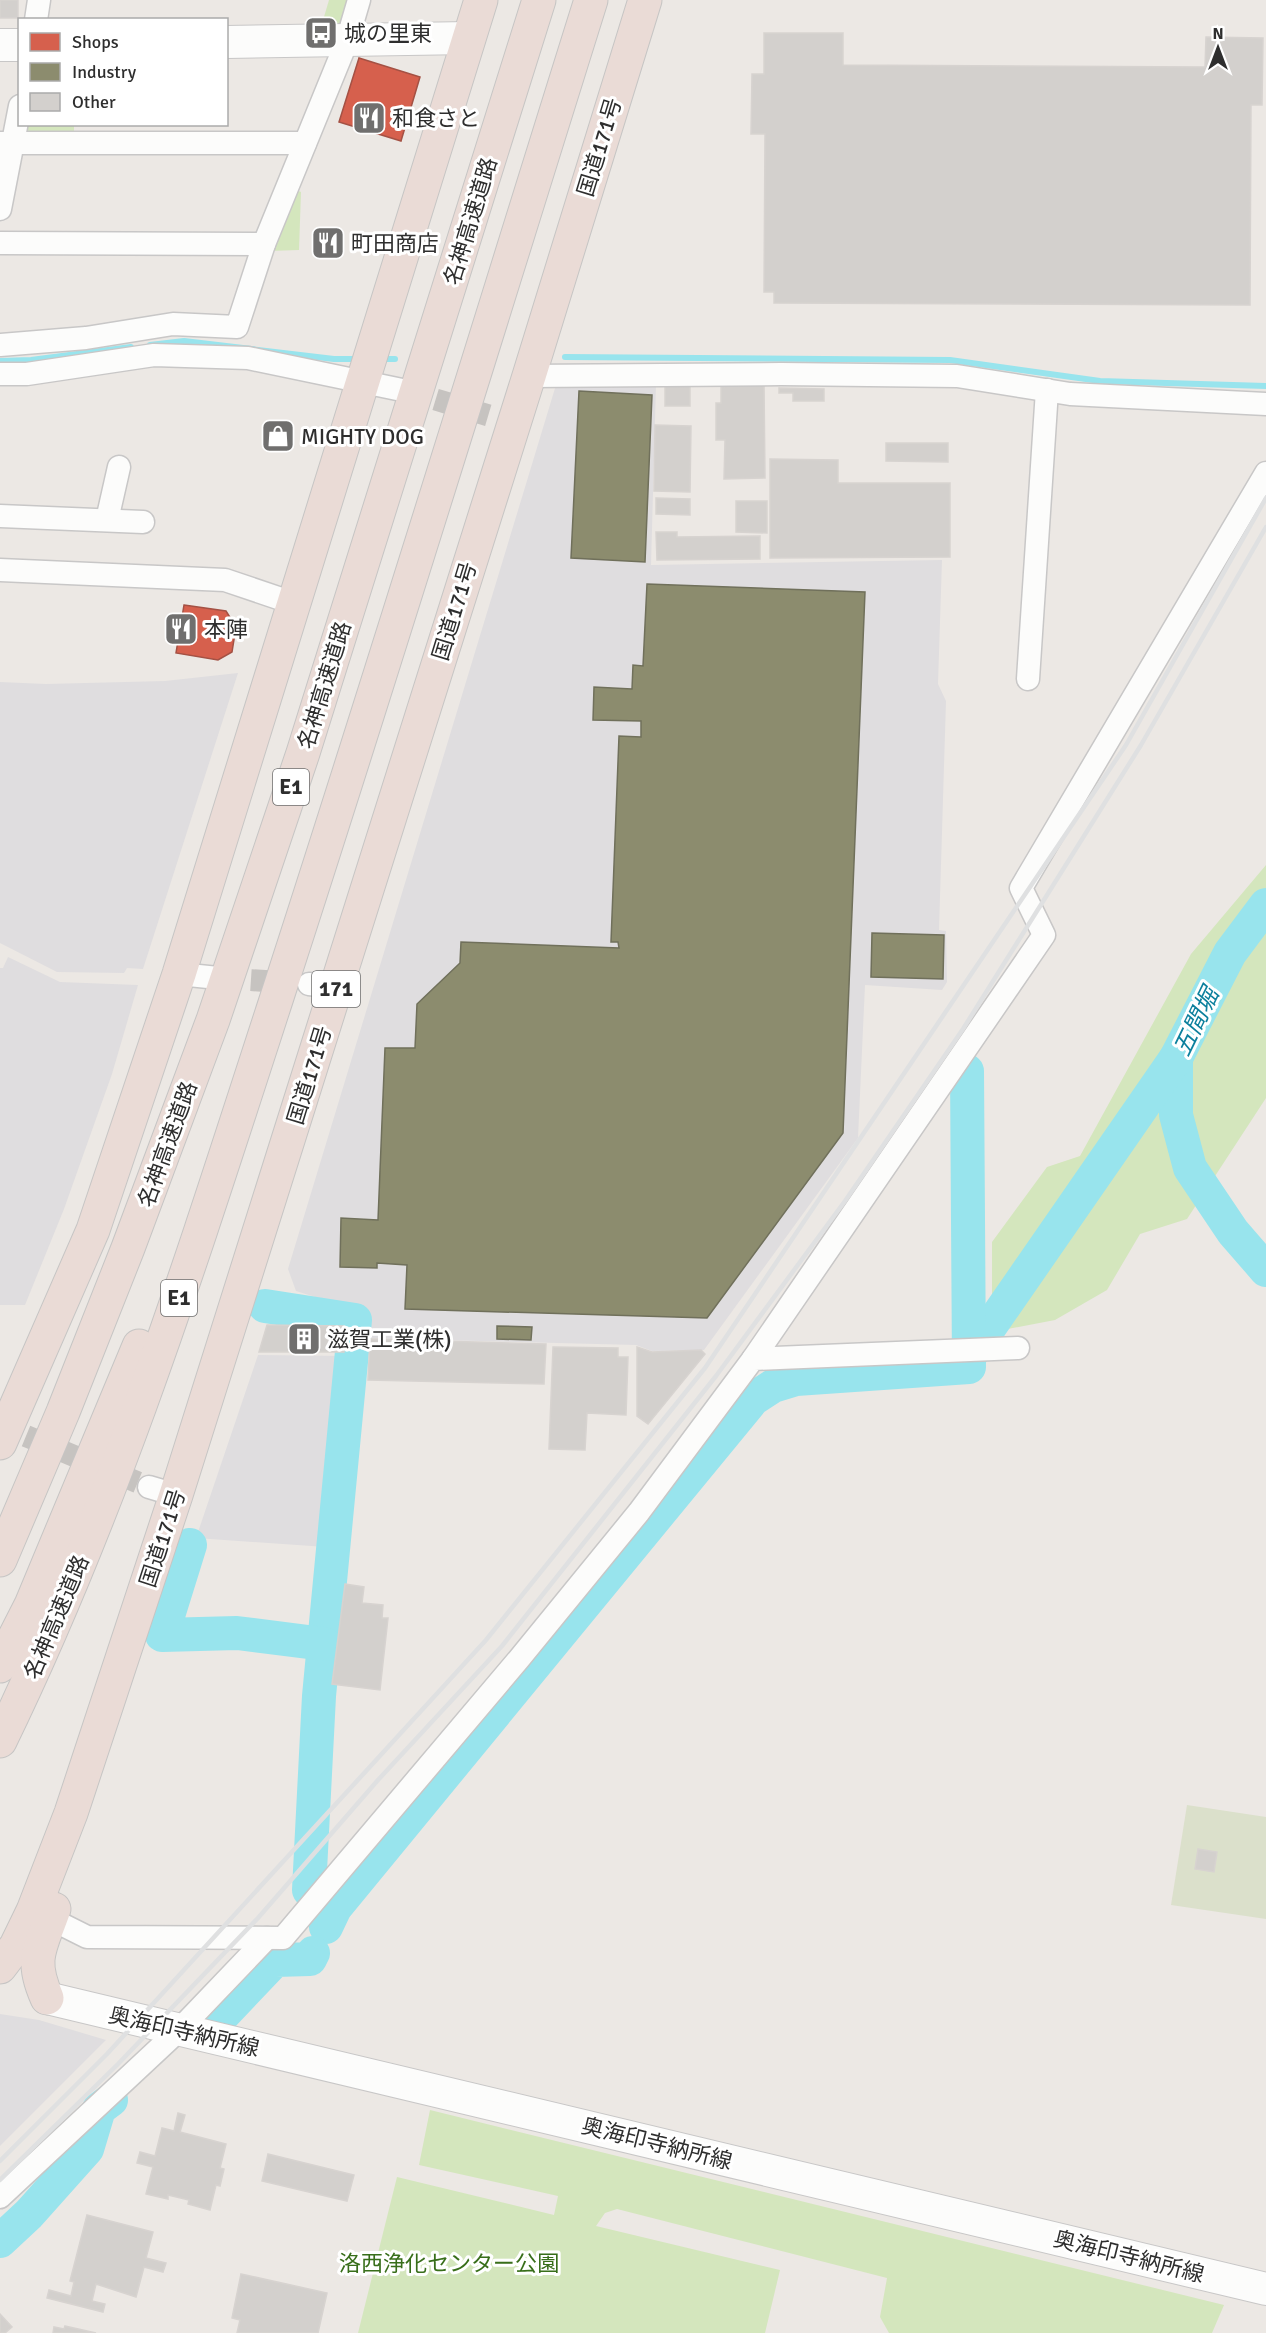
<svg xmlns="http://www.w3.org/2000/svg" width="1266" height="2333" viewBox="0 0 1266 2333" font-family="Signika,'Noto Sans JP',sans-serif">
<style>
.industrial{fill:#dfdddf}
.green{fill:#d4e6bd}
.cemetery{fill:#dbe0cb}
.shops{fill:#d6604d;stroke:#a45144;stroke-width:1.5}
.industry{fill:#8c8c6e;stroke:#70705b;stroke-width:1.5}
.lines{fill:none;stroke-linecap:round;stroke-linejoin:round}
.stream{stroke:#98e4ed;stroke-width:6}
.river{stroke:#98e4ed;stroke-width:34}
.building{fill:#d3d0cd;stroke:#d7d3d0;stroke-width:1.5}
.street-tunnel{stroke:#c6c3c0;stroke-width:22;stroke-dasharray:22 11;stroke-linecap:butt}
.street-casing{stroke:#c8c7c7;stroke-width:25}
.secondary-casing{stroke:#c8c7c7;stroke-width:34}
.highway-casing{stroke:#c6c5c4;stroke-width:35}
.street{stroke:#fcfcfb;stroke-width:22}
.secondary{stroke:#fcfcfb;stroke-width:32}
.highway{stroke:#eadbd6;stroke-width:33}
.rail{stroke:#dfe0e1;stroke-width:4.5}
.labels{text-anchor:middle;stroke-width:6;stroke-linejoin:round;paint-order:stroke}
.shield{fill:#fff;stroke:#6d6d6d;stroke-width:1.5}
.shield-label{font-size:21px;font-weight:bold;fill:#2e2e2e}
.poi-label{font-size:22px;fill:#2e2e2e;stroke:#fff;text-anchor:start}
.street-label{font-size:22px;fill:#2e2e2e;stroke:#fff}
.park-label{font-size:22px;fill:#386e1a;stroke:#fff}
.water-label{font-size:24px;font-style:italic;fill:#0c809d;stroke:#fff}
</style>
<rect width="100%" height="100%" fill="#ece8e4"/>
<g class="industrial">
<polygon points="656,384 651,565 942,560 938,684 946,701 939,930 946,931 947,982 942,990 865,985 858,1138 704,1350 652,1351 636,1345 359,1338 360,1311 296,1291 288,1269 556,385"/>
<polygon points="238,673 143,969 127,968 124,973 57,972 0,943 0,682 46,684 165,681"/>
<polygon points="8,957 60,982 138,985 112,1074 64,1209 25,1305 0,1305 0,968 3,968"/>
<polygon points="258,1355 347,1356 326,1547 196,1538"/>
<polygon points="0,2014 39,2020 106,2040 0,2146"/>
</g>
<g class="green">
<polygon points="329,0 352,0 339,26 321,27"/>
<polygon points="21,125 74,125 74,137 19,137"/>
<polygon points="292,188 301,192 299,250 269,251"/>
<polygon points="1266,865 1266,1098 1187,1219 1140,1234 1107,1290 1055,1320 992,1332 992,1242 1047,1167 1080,1156 1191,954"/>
<polygon points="430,2110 1224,2305 1212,2333 889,2333 880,2317 887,2278 617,2209 605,2213 596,2226 780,2270 765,2333 358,2333 397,2177 554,2215 558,2196 419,2165"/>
</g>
<polygon class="cemetery" points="1187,1805 1266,1817 1266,1919 1171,1905"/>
<g class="shops">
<polygon points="359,58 420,77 401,141 339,122"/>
<polygon points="184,605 226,611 236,627 232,652 218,660 176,653"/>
</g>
<g class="industry">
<polygon points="579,391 652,395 645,562 571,558"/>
<polygon points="647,584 865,592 843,1133 707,1318 405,1309 407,1265 377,1263 377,1268 340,1267 341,1218 378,1220 385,1048 415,1048 417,1004 460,963 461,942 619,948 618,942 611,942 619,736 641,737 641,721 593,720 594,687 632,689 633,665 643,666"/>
<polygon points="872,933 944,935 943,979 871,977"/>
<polygon points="497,1326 532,1327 531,1340 497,1339"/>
</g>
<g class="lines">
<g class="stream">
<polyline points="150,345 184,341 334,359 360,359"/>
<polyline points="565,357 950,360 1100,381 1266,386"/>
<polyline points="379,359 395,359"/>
<polyline points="0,361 31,360 131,347"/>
</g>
<g class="river">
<polyline points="1266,905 1230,953 1176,1058 1176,1115 1190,1168 1233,1232 1266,1270"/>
<polyline points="265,1306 355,1320 319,1696 309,1890"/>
<polyline points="969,1357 1176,1058"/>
<polyline points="190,1545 162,1635 237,1633 324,1644"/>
<polyline points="326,1927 335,1908 753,1399 773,1386 796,1379 969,1367 967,1071"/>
<polyline points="219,2019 275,1960 310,1959 313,1953"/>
<polyline points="0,2241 29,2214 87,2149 99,2109 111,2100"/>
</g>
</g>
<g class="building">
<rect x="0" y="0" width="18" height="18"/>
<polygon points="764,33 843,33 843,65 1205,67 1206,37 1263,38 1262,105 1251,105 1250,305 774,303 774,292 764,292 765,134 751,134 752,74 764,74"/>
<polygon points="764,383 765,478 724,479 725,440 716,440 716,403 721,403 721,387 724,385"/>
<polygon points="665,384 690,385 690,406 665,406"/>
<polygon points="779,388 824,389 824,401 793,401 793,393 779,393"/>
<polygon points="655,425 691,426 690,492 654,491"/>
<polygon points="886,443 948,443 948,462 886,461"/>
<polygon points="770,459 838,460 838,483 950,483 950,557 770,558"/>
<polygon points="656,498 690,499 690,515 656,514"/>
<polygon points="736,501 767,501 767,533 736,532"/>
<polygon points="656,532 677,532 677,537 760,536 760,559 657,560"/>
<polygon points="267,1325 344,1326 344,1352 259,1352"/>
<polygon points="370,1339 546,1344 544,1384 368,1380"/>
<polygon points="553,1347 618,1348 618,1357 628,1357 626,1415 587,1413 585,1450 549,1449"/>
<polygon points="637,1347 652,1352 701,1350 705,1354 648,1424 637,1416"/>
<polygon points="345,1584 364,1587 362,1603 383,1605 382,1618 388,1618 380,1690 332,1684"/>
<polygon points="1198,1849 1217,1852 1214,1872 1195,1869"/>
<polygon points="178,2113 185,2115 180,2132 226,2144 220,2168 224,2169 220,2186 216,2185 210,2210 188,2204 189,2200 168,2195 168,2199 146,2194 153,2167 137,2163 140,2152 155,2156 162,2128 174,2131"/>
<polygon points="268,2154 354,2175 347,2201 262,2181"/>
<polygon points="87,2215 153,2232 146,2258 166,2263 163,2272 144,2267 136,2297 96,2284 92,2301 105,2304 103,2312 47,2298 49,2290 71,2296 74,2282 70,2281"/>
<polygon points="241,2274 327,2293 318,2333 237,2333 240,2320 232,2318"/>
<polygon points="0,2314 12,2327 5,2333 0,2333"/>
<polygon points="65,2326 96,2333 53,2333 54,2327 64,2329"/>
</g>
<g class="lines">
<g class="street-tunnel">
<polyline points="404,390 497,418"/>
<polyline points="218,978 295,983"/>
<polyline points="26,1436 149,1487"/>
</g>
<g class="street-casing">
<g id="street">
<polyline points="36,20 39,0"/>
<polyline points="0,143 305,143"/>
<polyline points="0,209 20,106"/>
<polyline points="0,243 264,244"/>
<polyline points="0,345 86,338 173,324 237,327 264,244 347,41 359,0"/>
<polyline points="0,374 27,374 154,355 248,358 402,390"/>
<polyline points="529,376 781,374 957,376 1070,394 1266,404"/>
<polyline points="0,516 143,522"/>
<polyline points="107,520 119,467"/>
<polyline points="0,570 225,580 293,603"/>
<polyline points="1028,679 1047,390"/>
<polyline points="179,974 218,978"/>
<polyline points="309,984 337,987"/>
<polyline points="753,1359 1044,935 1021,888 1266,473"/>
<polyline points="149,1487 176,1495"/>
<polyline points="51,1919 87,1937 283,1938 519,1659 639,1512 753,1359 1018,1348"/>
<polyline points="0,2197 179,2030 267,1938"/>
</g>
</g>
<g class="secondary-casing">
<g id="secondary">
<polyline points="226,42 469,38"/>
<polyline points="0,45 20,45"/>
<polyline points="47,1998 1266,2289"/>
</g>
</g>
<g class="highway-casing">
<g id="highway">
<polyline points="0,1443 93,1230 179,974 481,0"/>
<polyline points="0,1560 63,1412 128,1248 213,1020 303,753 539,0"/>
<polyline points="0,1666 31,1605 139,1346"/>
<path d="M0,1741C116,1503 195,1249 277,997C385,665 487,332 591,0"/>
<polyline points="0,1967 16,1946 33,1911 71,1813 176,1495 529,376 645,0"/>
<path d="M47,1998C29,1958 41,1947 54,1909"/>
</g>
</g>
<use href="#street" class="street"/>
<use href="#secondary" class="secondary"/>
<use href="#highway" class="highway"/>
<g class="rail">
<polyline points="0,2161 107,2054 486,1640 705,1368 1126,745 1266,498"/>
<polyline points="0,2180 118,2064 258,1918 378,1780 502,1646 716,1376 845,1201 963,1029 1141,745 1266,527"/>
</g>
</g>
<defs>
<g id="bus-square" transform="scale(1.725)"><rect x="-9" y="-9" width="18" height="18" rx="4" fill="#706f6e" stroke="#fff"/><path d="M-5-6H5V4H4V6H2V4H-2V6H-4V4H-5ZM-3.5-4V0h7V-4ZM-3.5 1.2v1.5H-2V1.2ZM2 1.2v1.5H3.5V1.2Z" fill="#fff"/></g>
<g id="restaurant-square" transform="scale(1.725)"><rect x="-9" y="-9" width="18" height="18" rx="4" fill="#706f6e" stroke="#fff"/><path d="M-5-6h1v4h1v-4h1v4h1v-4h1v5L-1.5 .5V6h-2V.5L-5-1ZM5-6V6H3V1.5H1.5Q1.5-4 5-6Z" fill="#fff"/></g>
<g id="shop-square" transform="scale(1.725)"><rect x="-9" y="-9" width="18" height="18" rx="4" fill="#706f6e" stroke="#fff"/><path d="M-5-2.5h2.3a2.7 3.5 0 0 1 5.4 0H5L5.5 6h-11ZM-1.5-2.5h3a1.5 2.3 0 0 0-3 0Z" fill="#fff"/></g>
<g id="building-square" transform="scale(1.725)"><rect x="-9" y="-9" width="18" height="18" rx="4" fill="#706f6e" stroke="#fff"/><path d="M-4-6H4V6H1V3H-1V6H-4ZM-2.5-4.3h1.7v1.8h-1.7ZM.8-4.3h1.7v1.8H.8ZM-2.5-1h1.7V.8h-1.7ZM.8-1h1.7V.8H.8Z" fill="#fff"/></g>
</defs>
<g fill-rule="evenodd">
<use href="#bus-square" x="321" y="33"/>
<use href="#restaurant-square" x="369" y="118"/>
<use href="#restaurant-square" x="328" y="243"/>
<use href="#shop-square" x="278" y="436"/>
<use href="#restaurant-square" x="181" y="629"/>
<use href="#building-square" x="304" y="1339"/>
</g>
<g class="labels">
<g class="shield">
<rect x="273" y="769" width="36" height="36" rx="4.5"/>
<rect x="312" y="971" width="48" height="36" rx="4.5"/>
<rect x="161" y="1280" width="36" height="36" rx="4.5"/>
</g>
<g class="shield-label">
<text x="291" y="794">E1</text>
<text x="336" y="996">171</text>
<text x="179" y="1305">E1</text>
</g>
<g class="poi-label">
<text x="344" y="41">城の里東</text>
<text x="392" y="126">和食さと</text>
<text x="351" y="251">町田商店</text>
<text x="301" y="444">MIGHTY DOG</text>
<text x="204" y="637">本陣</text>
<text x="327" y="1347">滋賀工業(株)</text>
</g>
<g class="street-label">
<text transform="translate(599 147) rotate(-73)" y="8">国道171号</text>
<text transform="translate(470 221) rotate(-73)" y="8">名神高速道路</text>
<text transform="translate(454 611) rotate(-73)" y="8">国道171号</text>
<text transform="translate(324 685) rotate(-73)" y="8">名神高速道路</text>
<text transform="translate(309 1075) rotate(-73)" y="8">国道171号</text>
<text transform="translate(167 1144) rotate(-70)" y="8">名神高速道路</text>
<text transform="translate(162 1538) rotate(-72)" y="8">国道171号</text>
<text transform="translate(56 1617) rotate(-67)" y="8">名神高速道路</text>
<text transform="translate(184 2031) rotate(13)" y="8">奥海印寺納所線</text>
<text transform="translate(657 2143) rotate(14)" y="8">奥海印寺納所線</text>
<text transform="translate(1129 2256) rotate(14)" y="8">奥海印寺納所線</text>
</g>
<g class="park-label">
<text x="449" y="2271">洛西浄化センター公園</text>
</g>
<g class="water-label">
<text transform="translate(1196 1022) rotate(-64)" y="8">五間堀</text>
</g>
</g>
<rect x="18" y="18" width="210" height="108" fill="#ffffff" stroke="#ababab" stroke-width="1.5"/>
<rect x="30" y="33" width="30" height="18" fill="#d6604d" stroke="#ababab" stroke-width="1.5"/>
<text x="72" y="48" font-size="18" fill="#2e2e2e">Shops</text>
<rect x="30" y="63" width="30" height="18" fill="#8c8c6e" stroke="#ababab" stroke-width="1.5"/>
<text x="72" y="78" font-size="18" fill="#2e2e2e">Industry</text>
<rect x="30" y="93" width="30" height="18" fill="#d3d0cd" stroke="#ababab" stroke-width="1.5"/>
<text x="72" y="108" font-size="18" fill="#2e2e2e">Other</text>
<g transform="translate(1218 48)" stroke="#ffffff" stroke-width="4.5" paint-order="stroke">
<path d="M0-4.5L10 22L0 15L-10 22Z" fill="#2e2e2e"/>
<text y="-9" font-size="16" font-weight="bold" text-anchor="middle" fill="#2e2e2e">N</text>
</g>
</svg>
